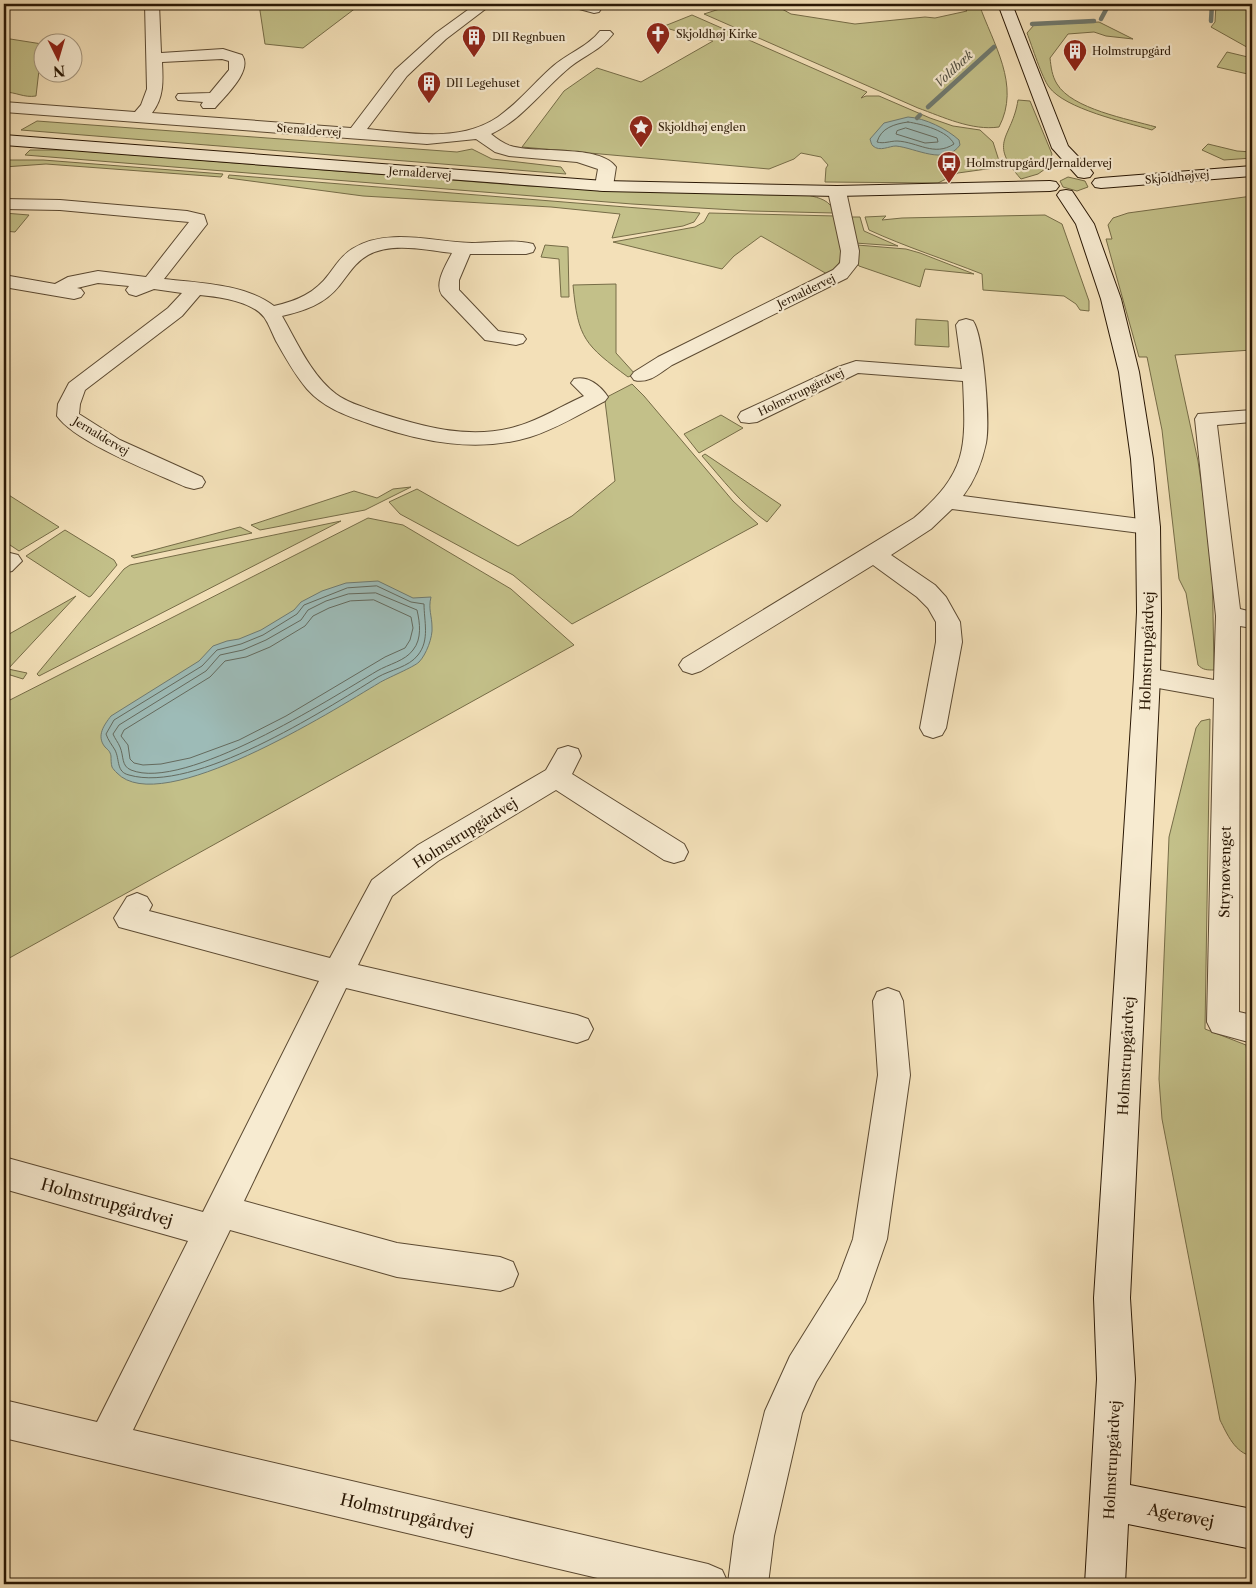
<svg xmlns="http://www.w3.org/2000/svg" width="1256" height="1588" viewBox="0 0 1256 1588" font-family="'Libre Caslon Text',serif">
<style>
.green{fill:#c3c089;stroke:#766c47}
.water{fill:#9dbbb7;stroke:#6f7a70}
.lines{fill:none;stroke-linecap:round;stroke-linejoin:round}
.shore{stroke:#646a5e;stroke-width:1}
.stream{stroke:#6f7a70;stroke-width:4.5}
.street-casing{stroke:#5c4a32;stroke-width:2}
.secondary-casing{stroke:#2a1805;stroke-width:2}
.street{fill:#f7ebd1;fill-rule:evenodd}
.secondary{fill:#f7ebd1;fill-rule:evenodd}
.labels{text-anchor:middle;stroke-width:4.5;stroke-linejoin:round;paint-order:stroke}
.far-poi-label{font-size:11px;fill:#2a1805;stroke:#f7ebd1;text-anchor:start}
.far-street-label{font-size:11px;fill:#2a1805;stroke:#f7ebd1}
.far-water-label{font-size:12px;font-style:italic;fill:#525143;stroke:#f7ebd1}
.street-label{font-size:14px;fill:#2a1805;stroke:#f7ebd1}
.near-street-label{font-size:16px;fill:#2a1805;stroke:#f7ebd1}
</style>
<rect width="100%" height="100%" fill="#f3e0b8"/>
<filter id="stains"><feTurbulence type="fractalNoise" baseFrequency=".004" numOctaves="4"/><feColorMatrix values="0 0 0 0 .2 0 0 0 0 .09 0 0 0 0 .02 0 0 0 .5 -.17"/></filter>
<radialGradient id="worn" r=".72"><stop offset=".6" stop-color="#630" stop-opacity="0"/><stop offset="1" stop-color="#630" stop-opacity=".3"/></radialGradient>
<g class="green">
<polygon points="259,4 361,4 303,48 265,44"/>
<path d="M735,4H773L791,14L855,24L925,17L935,18L967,11L959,4H979C993,44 1021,85 999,127C972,131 943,117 918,108L704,14Z"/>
<polygon points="1216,4 1252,4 1252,50 1211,27 1215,22"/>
<polygon points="692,15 867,92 861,98 866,96 879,96 930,118 953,126 980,130 993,142 1001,167 958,173 938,183 825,182 826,168 828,165 821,157 801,153 794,159 769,169 522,147 564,91 597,68 641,82 713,41 662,27"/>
<path d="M1099,22L1133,39L1106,36L1094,32L1068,34L1050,58C1051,67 1052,76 1057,84C1072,109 1128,119 1156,127L1152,130C1125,122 1065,109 1049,87C1042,78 1032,46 1027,33L1034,25Z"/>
<path d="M4,38L42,44L36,96C24,98 16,92 4,92Z"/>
<polygon points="1227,52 1252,58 1252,75 1217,67"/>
<path d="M1018,100L1030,101L1052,154L1048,167L1038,174L1021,179C987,141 1012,139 1018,100Z"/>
<polygon points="37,121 457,152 472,149 492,159 561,167 566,174 21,130"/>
<polygon points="1208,144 1237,151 1252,152 1252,158 1224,160 1202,150"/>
<path d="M30,150H71L528,186L808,195C819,198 831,200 834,213L751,211L632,204L25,155Z"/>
<polygon points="4,160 43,160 223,174 221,177 46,164 4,167"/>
<polygon points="229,175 700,213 694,222 683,226 612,238 620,214 551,207 363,196 228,178"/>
<polygon points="1068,177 1085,181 1088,187 1077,191 1063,187 1060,181"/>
<path d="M1252,196V226L1248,227H1252V350L1175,355L1198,461L1212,556L1214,670C1207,670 1203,670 1198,665L1186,593L1179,579L1162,430L1147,357H1139L1106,239H1112L1108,225L1113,218L1128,213Z"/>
<polygon points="4,213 29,215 15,232 4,231"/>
<path d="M709,213L836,216C840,239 851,261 827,274L761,236L734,256L722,269L613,242L695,227L704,222Z"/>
<path d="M1045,215L1062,224L1089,301V311L1080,310L1076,304L1064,296L983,290L982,274C944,259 906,247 869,230L865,217L886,216L882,220L902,218Z"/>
<polygon points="851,217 860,217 864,231 898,246 855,243"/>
<polygon points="545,245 568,247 569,297 561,297 559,259 541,257"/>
<polygon points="857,245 906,249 920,253 974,274 925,269 920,287 859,266 856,262"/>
<path d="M616,284V353L635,374L628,377C585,345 578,339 573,285Z"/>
<polygon points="916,319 948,321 949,347 915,345"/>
<polygon points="632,384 644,396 733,501 758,524 572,624 513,575 400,514 389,502 417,489 518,546 572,516 615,481 605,401 605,398"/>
<polygon points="721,415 743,428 699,453 684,434"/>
<path d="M705,454L781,505L767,522C741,504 723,480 702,456Z"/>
<polygon points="411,487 365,510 260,530 251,525 354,491 377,498 393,489"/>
<polygon points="4,492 59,527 19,551 4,541"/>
<polygon points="368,518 403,525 511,589 574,645 4,961 4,703"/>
<polygon points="341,521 39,676 37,674 124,569 130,565"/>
<polygon points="240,527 252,533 134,558 131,556"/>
<polygon points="65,530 114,560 117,565 91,596 89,597 26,556"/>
<polygon points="76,596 8,669 27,673 23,679 4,673 4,637"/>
<path d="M1210,719L1205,1029L1246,1045L1252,1084V1456C1235,1453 1227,1434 1220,1420L1162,1119L1159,1079L1169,837L1196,728L1201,721Z"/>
</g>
<g class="water">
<path d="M908,117C925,118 947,129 959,140L960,145C945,166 916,148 896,146C889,146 880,152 873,146C871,144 871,142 870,139L884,123Z"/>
<path d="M378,581L413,598L431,597C428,609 432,616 432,627C433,637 426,655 419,662C414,667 387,678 379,683C334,710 161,819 117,773C115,771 113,769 112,767C111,764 111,759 111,756C110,751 108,750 105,747C96,736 104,725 111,716L199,661L213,646L227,641L239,639L261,630L294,610L301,602L322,591L346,583Z"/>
</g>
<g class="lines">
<g class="shore">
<path d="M908,122C922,124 948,131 954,144C934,157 918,142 897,141C890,141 884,144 877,142C881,128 894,124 908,122Z"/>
<polygon points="906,128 937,138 938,142 925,143 896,134 897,131"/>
<path d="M377,586L411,602L424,604C424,621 430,640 418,655C409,667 390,670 378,677C323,711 194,794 129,775C116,772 120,760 115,750C112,745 108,740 106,734L114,720L202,666L217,650L241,644L263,635L297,614L304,605L347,588Z"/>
<path d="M376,593L417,610C420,623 422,639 413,650C405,661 389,664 377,671C330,699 184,792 131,770C121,766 124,756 120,747C118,742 115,739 113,734L119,725L206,671L220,655L243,650L266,640L301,620L308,610L326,601L348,594Z"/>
<polygon points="374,600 411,617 413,628 410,640 405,648 385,657 286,716 239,740 190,758 161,764 143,765 134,763 130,759 128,745 121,736 124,730 210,677 225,661 246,657 270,647 305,626 313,616 329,608 350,601"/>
</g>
<g class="stream">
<polyline points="1101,19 1109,4"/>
<polyline points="1211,21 1212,4"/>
<polyline points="1032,24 1094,21"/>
<polyline points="928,107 994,47"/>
<polyline points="917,118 920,115"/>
</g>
<g class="street-casing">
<g id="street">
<path d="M145,4H159L161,53L223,49L242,55C253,71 225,96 215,108H203L201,105L203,102L178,100L176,97L178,94L210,93L229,70V61L222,59L162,62C163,81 164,98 152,113L351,128L395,70L436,33L476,4H492L446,39L407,76L367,129C410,133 460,143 498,117C518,103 533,84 551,68C566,54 588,47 600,31H610L613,34C601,50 585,55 570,67C543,89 523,119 491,134C497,139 504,144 511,146C536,154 600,144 616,167L613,186L610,190L604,191L598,190L595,186L598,169L577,162L509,156L495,152L476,139L427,144L4,112V102L135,112L141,105L147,89Z"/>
<path d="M570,4C580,3 594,1 601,9L599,12L594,13L572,7Z"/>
<path d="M837,186L843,187L846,191L859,251L858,264L847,278L672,365C660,373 649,384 634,380L631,376L634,372L658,357L833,270L840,263L841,251L828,191L831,187Z"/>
<path d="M4,199L60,200L187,211L204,215L207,224L164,279C200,283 245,284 274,306C297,301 315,293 329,274C336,265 342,255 352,249C387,227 433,242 472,243C491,243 514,239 533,244L535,248L533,252L526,254H470L459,280V290L498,331L523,335L526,339L523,343L516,345L485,340L442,295C434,283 446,265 452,253C425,250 393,242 368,255C355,262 348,275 339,286C325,304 304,311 282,316C297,342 311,375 336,394C346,402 361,406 374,411C419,426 470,441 518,426C540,420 563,405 584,396L571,383L574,379C588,375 601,386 608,397L605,401C582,413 554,430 530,437C477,453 423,442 373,425C348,416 325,409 307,389C295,375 285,357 276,341C272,333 269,324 264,317C251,301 220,297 200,295L182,316L85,390L80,404L79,414L120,440L202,477L205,482L202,487L194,489L186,487C155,473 76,443 57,416L58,404L69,383L168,308L182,293L154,289L136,296L129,294L126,290L129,286L98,283L77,288L81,289L84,293L81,297L74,299L4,287V275L55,284L68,277L98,271L146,277L189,222L60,210L4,209Z"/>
<path d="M966,319L973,321C984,336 990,423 986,443C982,462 975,480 963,496L1148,520L1156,522L1160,527L1156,532L1148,534L952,509L931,529L891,555L935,585L946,597L960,622L962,642L946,728L942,735L933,738L924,735L920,728L936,642V622L928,608L917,597L873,565L701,671L692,674L683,671L679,665L683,659L914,518C968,472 966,448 963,381L858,373L757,422L749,423L741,422L738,417L741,412L838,367L856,361L962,369L956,325L959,321Z"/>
<polygon points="1252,410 1252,422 1217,425 1240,609 1252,612 1252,628 1240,626 1239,1012 1252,1015 1252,1043 1212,1032 1207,1022 1214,698 1147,686 1138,683 1134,677 1138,671 1147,668 1214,680 1216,616 1195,419 1198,414"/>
<polygon points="10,553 18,555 22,561 12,571 4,573 4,555"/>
<polygon points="568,746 578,749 581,756 572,774 684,844 688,852 684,860 674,863 664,860 556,790 438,861 392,896 358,965 577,1015 588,1019 593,1029 588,1039 577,1043 346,988 244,1201 397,1243 500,1257 513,1262 518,1274 513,1286 500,1291 397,1277 230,1230 133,1430 708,1564 722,1570 728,1583 734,1536 765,1411 790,1356 838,1279 853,1239 878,1075 873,1001 877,992 888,988 899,992 903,1001 910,1075 887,1239 865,1302 816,1382 802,1413 774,1536 768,1584 623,1584 4,1438 4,1400 97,1422 188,1241 4,1189 4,1157 203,1212 319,981 119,927 114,918 127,897 137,893 147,897 152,905 149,911 330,958 372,880 418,845 546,770 558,749"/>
</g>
</g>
<g class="secondary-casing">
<g id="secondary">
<polygon points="998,4 1012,4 1068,146 1090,169 1093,173 1090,177 1084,178 1078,177 1052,148"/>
<polygon points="4,135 604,181 837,186 1050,181 1056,182 1059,186 1056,190 1050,191 837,196 604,191 4,145"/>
<polygon points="1252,166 1252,176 1101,188 1095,187 1092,183 1095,179 1101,178"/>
<polygon points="1066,190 1072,191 1094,224 1121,299 1139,372 1153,459 1160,527 1161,612 1160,677 1130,1298 1135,1379 1130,1485 1252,1509 1252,1549 1128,1524 1125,1584 1085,1584 1097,1379 1094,1298 1134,677 1137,612 1136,527 1131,459 1119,372 1101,299 1076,224 1057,195 1060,191"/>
</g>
</g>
<use href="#street" class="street"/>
<use href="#secondary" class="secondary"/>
</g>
<defs>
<g id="church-pin" transform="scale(1.25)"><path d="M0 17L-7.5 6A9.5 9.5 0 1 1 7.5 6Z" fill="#8f2418" stroke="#f7ebd1"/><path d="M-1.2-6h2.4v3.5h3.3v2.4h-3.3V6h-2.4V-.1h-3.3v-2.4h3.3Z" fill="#fff"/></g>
<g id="building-pin" transform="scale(1.25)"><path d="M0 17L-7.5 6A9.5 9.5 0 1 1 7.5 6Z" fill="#8f2418" stroke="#f7ebd1"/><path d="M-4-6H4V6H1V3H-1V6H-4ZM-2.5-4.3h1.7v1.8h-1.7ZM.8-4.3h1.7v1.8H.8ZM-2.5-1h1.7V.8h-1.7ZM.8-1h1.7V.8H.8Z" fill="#fff"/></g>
<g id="sight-pin" transform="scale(1.25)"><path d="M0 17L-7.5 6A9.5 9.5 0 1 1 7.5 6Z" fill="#8f2418" stroke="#f7ebd1"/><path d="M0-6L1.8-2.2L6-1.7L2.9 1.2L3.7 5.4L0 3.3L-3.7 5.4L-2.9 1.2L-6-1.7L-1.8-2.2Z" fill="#fff"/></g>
<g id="bus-pin" transform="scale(1.25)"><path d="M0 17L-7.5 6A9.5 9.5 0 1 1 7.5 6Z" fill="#8f2418" stroke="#f7ebd1"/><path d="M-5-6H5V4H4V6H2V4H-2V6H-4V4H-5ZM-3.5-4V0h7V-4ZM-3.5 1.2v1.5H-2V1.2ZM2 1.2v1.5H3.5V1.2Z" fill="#fff"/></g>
</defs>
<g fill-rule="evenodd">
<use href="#church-pin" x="658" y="34"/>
<use href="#building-pin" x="474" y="37"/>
<use href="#building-pin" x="1075" y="51"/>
<use href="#building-pin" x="429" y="83"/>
<use href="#sight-pin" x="641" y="127"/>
<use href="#bus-pin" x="949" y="163"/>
</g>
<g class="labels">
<g class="far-poi-label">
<text x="676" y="38">Skjoldhøj Kirke</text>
<text x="492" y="41">DII Regnbuen</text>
<text x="1092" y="55">Holmstrupgård</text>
<text x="446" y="87">DII Legehuset</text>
<text x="658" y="131">Skjoldhøj englen</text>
<text x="966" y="167">Holmstrupgård/Jernaldervej</text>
</g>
<g class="far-street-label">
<text transform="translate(309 130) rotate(4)" y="4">Stenaldervej</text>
<text transform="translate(420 173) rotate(4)" y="4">Jernaldervej</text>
<text transform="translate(1177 177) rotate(-5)" y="4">Skjoldhøjvej</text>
<text transform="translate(806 291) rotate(-26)" y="4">Jernaldervej</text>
<text transform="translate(801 392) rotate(-26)" y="4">Holmstrupgårdvej</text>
<text transform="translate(101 436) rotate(31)" y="4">Jernaldervej</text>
</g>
<g class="far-water-label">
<text transform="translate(954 69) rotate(-43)" y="4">Voldbæk</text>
</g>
<g class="street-label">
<text transform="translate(1147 651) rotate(-88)" y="5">Holmstrupgårdvej</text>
<text transform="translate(465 833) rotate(-32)" y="5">Holmstrupgårdvej</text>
<text transform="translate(1225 872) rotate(-89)" y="5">Strynøvænget</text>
<text transform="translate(1126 1056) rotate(-87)" y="5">Holmstrupgårdvej</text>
<text transform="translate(1112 1460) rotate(-87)" y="5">Holmstrupgårdvej</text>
</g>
<g class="near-street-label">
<text transform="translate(107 1202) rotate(16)" y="6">Holmstrupgårdvej</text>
<text transform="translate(407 1514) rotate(13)" y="6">Holmstrupgårdvej</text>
<text transform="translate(1181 1515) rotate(11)" y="6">Agerøvej</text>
</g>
</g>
<rect width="1256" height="1588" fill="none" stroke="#f3e0b8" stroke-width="20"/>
<rect x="5" y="5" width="1246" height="1578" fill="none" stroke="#2a1805" stroke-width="2.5"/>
<rect x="10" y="10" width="1236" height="1568" fill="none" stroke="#2a1805"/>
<g transform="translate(58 58) rotate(175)"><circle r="24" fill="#f7ebd1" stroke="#a5977f"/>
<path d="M0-4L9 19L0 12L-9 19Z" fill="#8f2418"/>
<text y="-8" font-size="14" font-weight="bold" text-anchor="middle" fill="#2a1805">N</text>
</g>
<rect width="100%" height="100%" filter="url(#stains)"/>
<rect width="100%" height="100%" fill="url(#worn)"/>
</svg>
